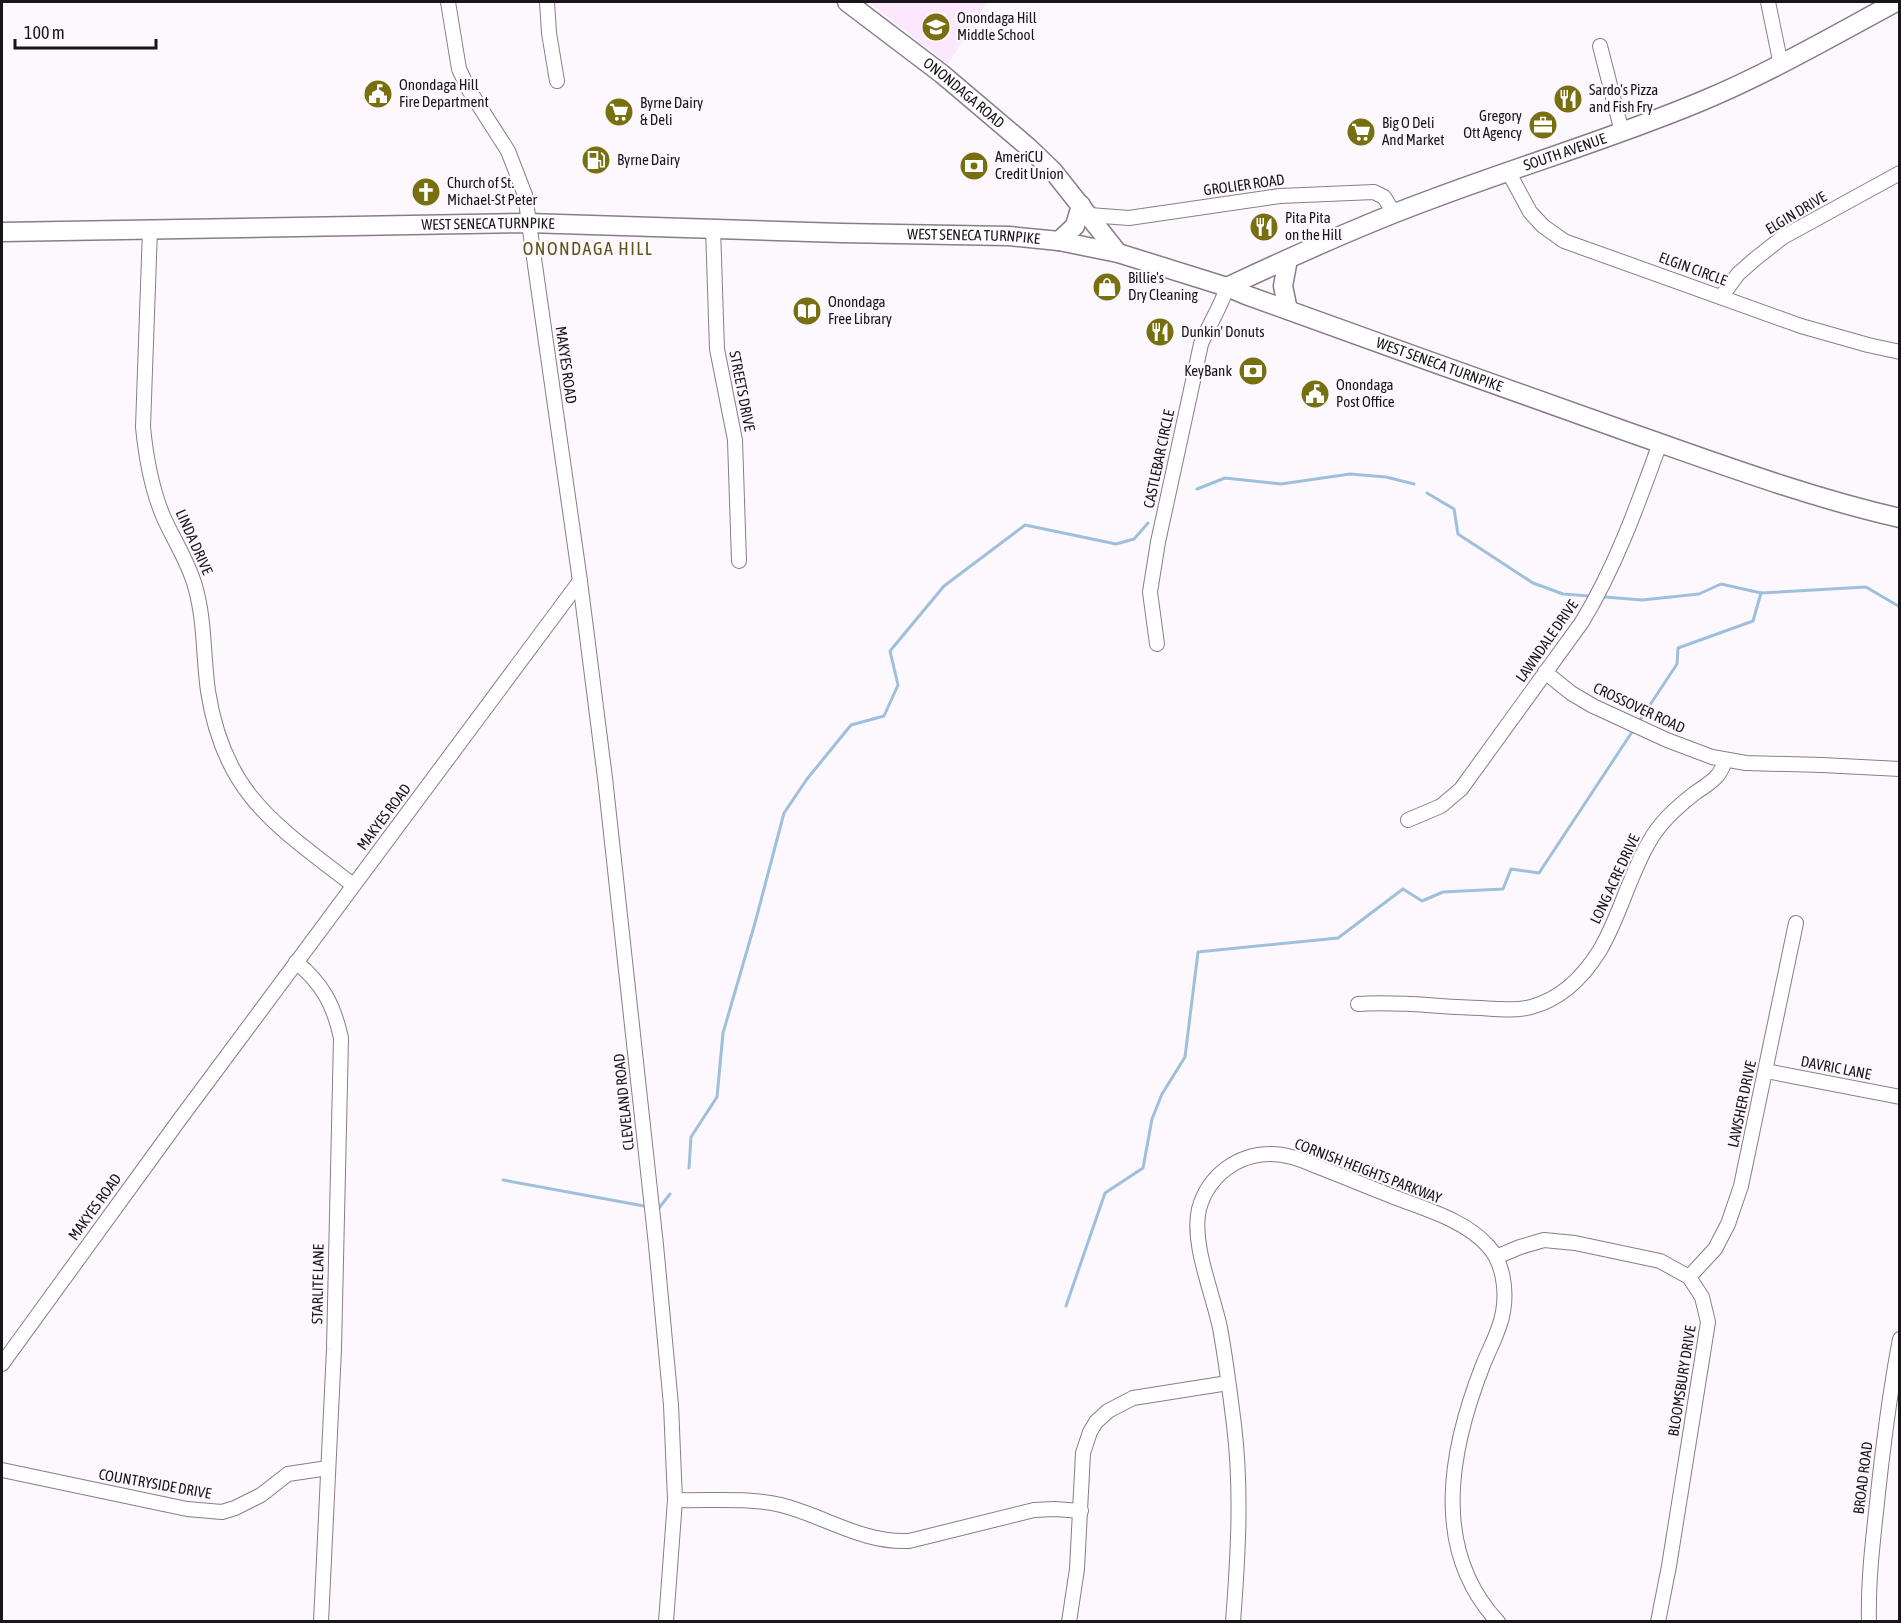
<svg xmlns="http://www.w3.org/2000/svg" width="1901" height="1623" viewBox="0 0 1901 1623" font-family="'Asap Condensed',sans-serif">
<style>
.built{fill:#fce8fd}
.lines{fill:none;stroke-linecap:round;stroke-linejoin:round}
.stream{stroke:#9ec0dd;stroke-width:3}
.minor-casing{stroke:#897c8a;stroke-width:16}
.major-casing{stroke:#897c8a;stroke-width:21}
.minor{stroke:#fff;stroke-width:14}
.major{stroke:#fff;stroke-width:18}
.labels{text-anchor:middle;stroke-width:4.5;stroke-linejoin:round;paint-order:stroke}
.poi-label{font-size:15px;fill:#19151a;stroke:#fdf8fe;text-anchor:start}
.street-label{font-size:15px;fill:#19151a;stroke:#fdf8fe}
.quarter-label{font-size:18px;letter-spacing:1.5px;fill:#595417;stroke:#fdf8fe}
</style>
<rect width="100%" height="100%" fill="#fdf8fe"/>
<polygon class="built" points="868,2 987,2 948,64"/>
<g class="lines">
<g class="stream">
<polyline points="1197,489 1225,478 1281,484 1350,474 1386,477 1414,484"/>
<polyline points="1427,493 1454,509 1458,534 1533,583 1563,594 1589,596"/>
<polyline points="1605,597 1642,600 1699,594 1721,584 1761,593 1866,587 1900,607"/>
<polyline points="1640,720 1677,664 1678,648 1753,621 1761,593"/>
<polyline points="689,1168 691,1137 717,1097 723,1033 755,923 784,813 807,779 851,725 884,716 898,685 890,651 944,586 1025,525 1116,544 1134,539 1148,523"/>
<polyline points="503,1180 644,1206"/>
<polyline points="659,1208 670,1194"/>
<polyline points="1066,1306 1105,1193 1143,1168 1152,1119 1162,1094 1185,1057 1198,952 1338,938 1403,889 1422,901 1443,892 1503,889 1511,869 1539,873 1632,732"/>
</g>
<g class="minor-casing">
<g id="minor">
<polyline points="547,2 549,33 557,81"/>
<polyline points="1768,2 1781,65"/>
<polyline points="1600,46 1622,132"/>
<polyline points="1508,171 1530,212 1543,226 1564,241 1801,326 1868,345 1900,352"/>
<polyline points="1089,215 1129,218 1280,196 1374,192 1384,197 1394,213"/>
<polyline points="713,228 717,349 735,440 739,561"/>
<path d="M150,229L143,427C146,458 151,487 163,516C173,539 188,561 195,586C205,620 203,656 208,691C224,795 276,825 353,885"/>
<polyline points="1721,297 1738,274 1755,259 1783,237 1900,173"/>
<polyline points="580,581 605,778 656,1245 671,1405 675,1500 666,1622"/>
<path d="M1157,644L1150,592L1158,542L1201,344C1209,324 1221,307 1227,287"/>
<polyline points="1545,672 1571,693 1593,706 1667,740 1712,757 1746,763 1822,765 1900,769"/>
<path d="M1408,820L1441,806L1461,789L1582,622C1616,566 1638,504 1660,443"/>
<path d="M296,962C322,983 334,1005 341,1038L334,1349L321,1622"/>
<path d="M1358,1004C1399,1001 1440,1007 1481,1008C1497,1009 1515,1011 1531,1007C1561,999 1584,976 1600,950C1620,916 1629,876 1649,842C1660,822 1677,807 1695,793C1702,788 1711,783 1717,776C1721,772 1723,765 1726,760"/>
<polyline points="1766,1071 1900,1097"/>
<polyline points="1496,1257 1520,1247 1544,1240 1575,1243 1660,1261 1689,1277 1702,1297 1708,1322 1669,1566 1658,1622"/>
<polyline points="1689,1277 1715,1249 1728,1224 1741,1186 1796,923"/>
<polyline points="2,1364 180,1119 580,581 525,195 508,151 469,90 459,69 448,2"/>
<polyline points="2,1470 187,1509 222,1512 235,1508 261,1495 288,1474 328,1468"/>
<path d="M675,1500C709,1501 747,1497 781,1505C825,1516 861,1543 909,1541L1034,1510L1055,1509L1081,1511"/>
<polyline points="1069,1622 1077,1569 1083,1453 1090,1432 1096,1422 1108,1411 1133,1398 1228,1383"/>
<path d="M1233,1622C1238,1557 1242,1490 1234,1425C1230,1393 1226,1360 1220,1328C1213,1293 1191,1244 1199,1209C1208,1176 1237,1154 1271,1154C1286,1154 1303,1160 1316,1166C1345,1177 1373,1189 1402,1200C1431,1211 1467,1222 1488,1246C1503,1262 1507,1290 1503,1312C1500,1331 1490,1347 1483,1365C1450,1449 1430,1549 1498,1622"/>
<path d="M1869,1622C1868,1585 1872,1548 1876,1512C1882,1454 1889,1396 1900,1339"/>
</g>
</g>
<g class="major-casing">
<g id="major">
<path id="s1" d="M847,2L942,74L1028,147L1053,171L1118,253"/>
<path id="s2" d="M2,232L528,223L841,233L1009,236L1059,241L1118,253L1227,287L1246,295C1374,341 1503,388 1631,433C1720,464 1808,497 1900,518"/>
<polyline points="1059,241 1075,226 1081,205"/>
<polyline points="1288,259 1283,286 1288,310"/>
<path id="s3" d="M1227,287C1295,255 1363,224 1432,199C1522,165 1614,138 1702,101C1769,73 1833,36 1896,2"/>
</g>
</g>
<use href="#minor" class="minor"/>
<use href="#major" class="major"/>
</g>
<defs>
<g id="school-disc" transform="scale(1.5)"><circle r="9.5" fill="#787010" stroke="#fdf8fe"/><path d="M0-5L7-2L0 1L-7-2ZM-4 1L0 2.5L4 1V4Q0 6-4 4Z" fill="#fff"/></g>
<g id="civic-disc" transform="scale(1.5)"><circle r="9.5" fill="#787010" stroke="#fdf8fe"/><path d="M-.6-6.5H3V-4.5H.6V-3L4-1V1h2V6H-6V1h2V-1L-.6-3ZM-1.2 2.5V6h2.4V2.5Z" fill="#fff"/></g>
<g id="restaurant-disc" transform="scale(1.5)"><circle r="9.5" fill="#787010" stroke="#fdf8fe"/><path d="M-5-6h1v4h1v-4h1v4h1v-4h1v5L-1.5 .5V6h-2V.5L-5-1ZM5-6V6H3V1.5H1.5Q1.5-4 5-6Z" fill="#fff"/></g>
<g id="supermarket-disc" transform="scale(1.5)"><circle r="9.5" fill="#787010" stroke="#fdf8fe"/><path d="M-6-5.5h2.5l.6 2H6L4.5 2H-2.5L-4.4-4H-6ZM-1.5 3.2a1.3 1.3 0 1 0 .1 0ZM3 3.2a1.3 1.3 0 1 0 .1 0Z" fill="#fff"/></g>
<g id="office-disc" transform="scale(1.5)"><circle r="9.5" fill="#787010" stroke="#fdf8fe"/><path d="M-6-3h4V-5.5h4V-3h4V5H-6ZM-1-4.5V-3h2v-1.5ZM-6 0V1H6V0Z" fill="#fff"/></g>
<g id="fuel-disc" transform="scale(1.5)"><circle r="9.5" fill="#787010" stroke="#fdf8fe"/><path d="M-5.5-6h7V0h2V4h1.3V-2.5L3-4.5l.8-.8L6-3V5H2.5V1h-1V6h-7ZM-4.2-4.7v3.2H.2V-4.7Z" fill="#fff"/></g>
<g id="bank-disc" transform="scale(1.5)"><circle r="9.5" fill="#787010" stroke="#fdf8fe"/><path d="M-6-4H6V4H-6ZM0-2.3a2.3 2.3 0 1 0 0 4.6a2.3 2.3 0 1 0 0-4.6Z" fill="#fff"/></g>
<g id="church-disc" transform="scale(1.5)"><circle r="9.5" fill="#787010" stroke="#fdf8fe"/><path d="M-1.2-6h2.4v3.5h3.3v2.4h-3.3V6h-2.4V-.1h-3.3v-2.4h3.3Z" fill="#fff"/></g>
<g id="shop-disc" transform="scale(1.5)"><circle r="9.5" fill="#787010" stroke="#fdf8fe"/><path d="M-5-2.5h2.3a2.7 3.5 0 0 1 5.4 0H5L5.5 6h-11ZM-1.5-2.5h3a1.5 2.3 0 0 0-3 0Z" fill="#fff"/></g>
<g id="library-disc" transform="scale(1.5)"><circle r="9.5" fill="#787010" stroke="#fdf8fe"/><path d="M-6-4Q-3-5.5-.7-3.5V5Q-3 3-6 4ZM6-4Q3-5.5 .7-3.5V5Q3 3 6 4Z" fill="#fff"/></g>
</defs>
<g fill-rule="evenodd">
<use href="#school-disc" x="936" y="27"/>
<use href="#civic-disc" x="378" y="94"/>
<use href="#restaurant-disc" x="1568" y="99"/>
<use href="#supermarket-disc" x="619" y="112"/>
<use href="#office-disc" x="1543" y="125"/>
<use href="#supermarket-disc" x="1361" y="132"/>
<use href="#fuel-disc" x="596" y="160"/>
<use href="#bank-disc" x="974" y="166"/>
<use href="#church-disc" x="426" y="192"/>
<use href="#restaurant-disc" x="1264" y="227"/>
<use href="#shop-disc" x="1107" y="287"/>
<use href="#library-disc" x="807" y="311"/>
<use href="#restaurant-disc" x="1160" y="332"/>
<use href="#bank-disc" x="1253" y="371"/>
<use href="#civic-disc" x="1315" y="394"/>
</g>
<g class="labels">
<g class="poi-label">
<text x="957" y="23">Onondaga Hill<tspan x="957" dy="17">Middle School</tspan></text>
<text x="399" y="90">Onondaga Hill<tspan x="399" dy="17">Fire Department</tspan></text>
<text x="1589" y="95">Sardo's Pizza<tspan x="1589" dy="17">and Fish Fry</tspan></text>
<text x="640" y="108">Byrne Dairy<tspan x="640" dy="17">&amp; Deli</tspan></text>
<text x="1522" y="121" text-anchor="end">Gregory<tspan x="1522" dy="17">Ott Agency</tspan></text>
<text x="1382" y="128">Big O Deli<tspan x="1382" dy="17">And Market</tspan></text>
<text x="995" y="162">AmeriCU<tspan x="995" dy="17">Credit Union</tspan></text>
<text x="617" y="165">Byrne Dairy</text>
<text x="447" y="188">Church of St.<tspan x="447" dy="17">Michael-St Peter</tspan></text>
<text x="1285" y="223">Pita Pita<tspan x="1285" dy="17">on the Hill</tspan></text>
<text x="1128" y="283">Billie's<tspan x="1128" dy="17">Dry Cleaning</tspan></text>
<text x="828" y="307">Onondaga<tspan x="828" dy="17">Free Library</tspan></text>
<text x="1181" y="337">Dunkin' Donuts</text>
<text x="1232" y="376" text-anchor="end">KeyBank</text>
<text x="1336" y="390">Onondaga<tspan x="1336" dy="17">Post Office</tspan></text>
</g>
<g class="street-label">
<text dy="5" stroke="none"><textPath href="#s1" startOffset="148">ONONDAGA ROAD</textPath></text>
<text dy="5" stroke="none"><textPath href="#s3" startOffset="364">SOUTH AVENUE</textPath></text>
<text transform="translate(1244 185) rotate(-8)" y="5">GROLIER ROAD</text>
<text transform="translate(1796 213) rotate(-31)" y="5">ELGIN DRIVE</text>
<text dy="5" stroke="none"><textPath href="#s2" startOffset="486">WEST SENECA TURNPIKE</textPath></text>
<text dy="5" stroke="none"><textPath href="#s2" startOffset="972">WEST SENECA TURNPIKE</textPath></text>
<text transform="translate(1693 269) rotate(20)" y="5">ELGIN CIRCLE</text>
<text transform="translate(566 365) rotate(82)" y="5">MAKYES ROAD</text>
<text dy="5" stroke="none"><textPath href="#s2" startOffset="1458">WEST SENECA TURNPIKE</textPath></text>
<text transform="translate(742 391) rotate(79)" y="5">STREETS DRIVE</text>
<text transform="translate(1159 459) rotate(-78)" y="5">CASTLEBAR CIRCLE</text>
<text transform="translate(194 542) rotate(66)" y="5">LINDA DRIVE</text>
<text transform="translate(1547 641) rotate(-55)" y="5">LAWNDALE DRIVE</text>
<text transform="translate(1639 708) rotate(25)" y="5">CROSSOVER ROAD</text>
<text transform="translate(384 817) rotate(-53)" y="5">MAKYES ROAD</text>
<text transform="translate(1615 879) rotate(-65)" y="5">LONG ACRE DRIVE</text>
<text transform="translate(1836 1068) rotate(11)" y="5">DAVRIC LANE</text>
<text transform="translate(624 1102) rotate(-96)" y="5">CLEVELAND ROAD</text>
<text transform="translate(1742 1104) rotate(-78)" y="5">LAWSHER DRIVE</text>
<text transform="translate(1368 1171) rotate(21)" y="5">CORNISH HEIGHTS PARKWAY</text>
<text transform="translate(95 1207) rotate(-54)" y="5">MAKYES ROAD</text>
<text transform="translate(318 1284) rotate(-89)" y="5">STARLITE LANE</text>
<text transform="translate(1682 1381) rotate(-81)" y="5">BLOOMSBURY DRIVE</text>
<text transform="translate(1863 1478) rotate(-83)" y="5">BROAD ROAD</text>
<text transform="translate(155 1484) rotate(10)" y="5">COUNTRYSIDE DRIVE</text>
</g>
<g class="quarter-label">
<text x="588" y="255">ONONDAGA HILL</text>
</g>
</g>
<rect width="1901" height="1623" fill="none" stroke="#19151a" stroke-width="6"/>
<path d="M15 39v9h141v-9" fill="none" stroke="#19151a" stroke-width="3"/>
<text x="24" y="39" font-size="18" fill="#19151a" stroke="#fdf8fe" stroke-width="4.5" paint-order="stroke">100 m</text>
</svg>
